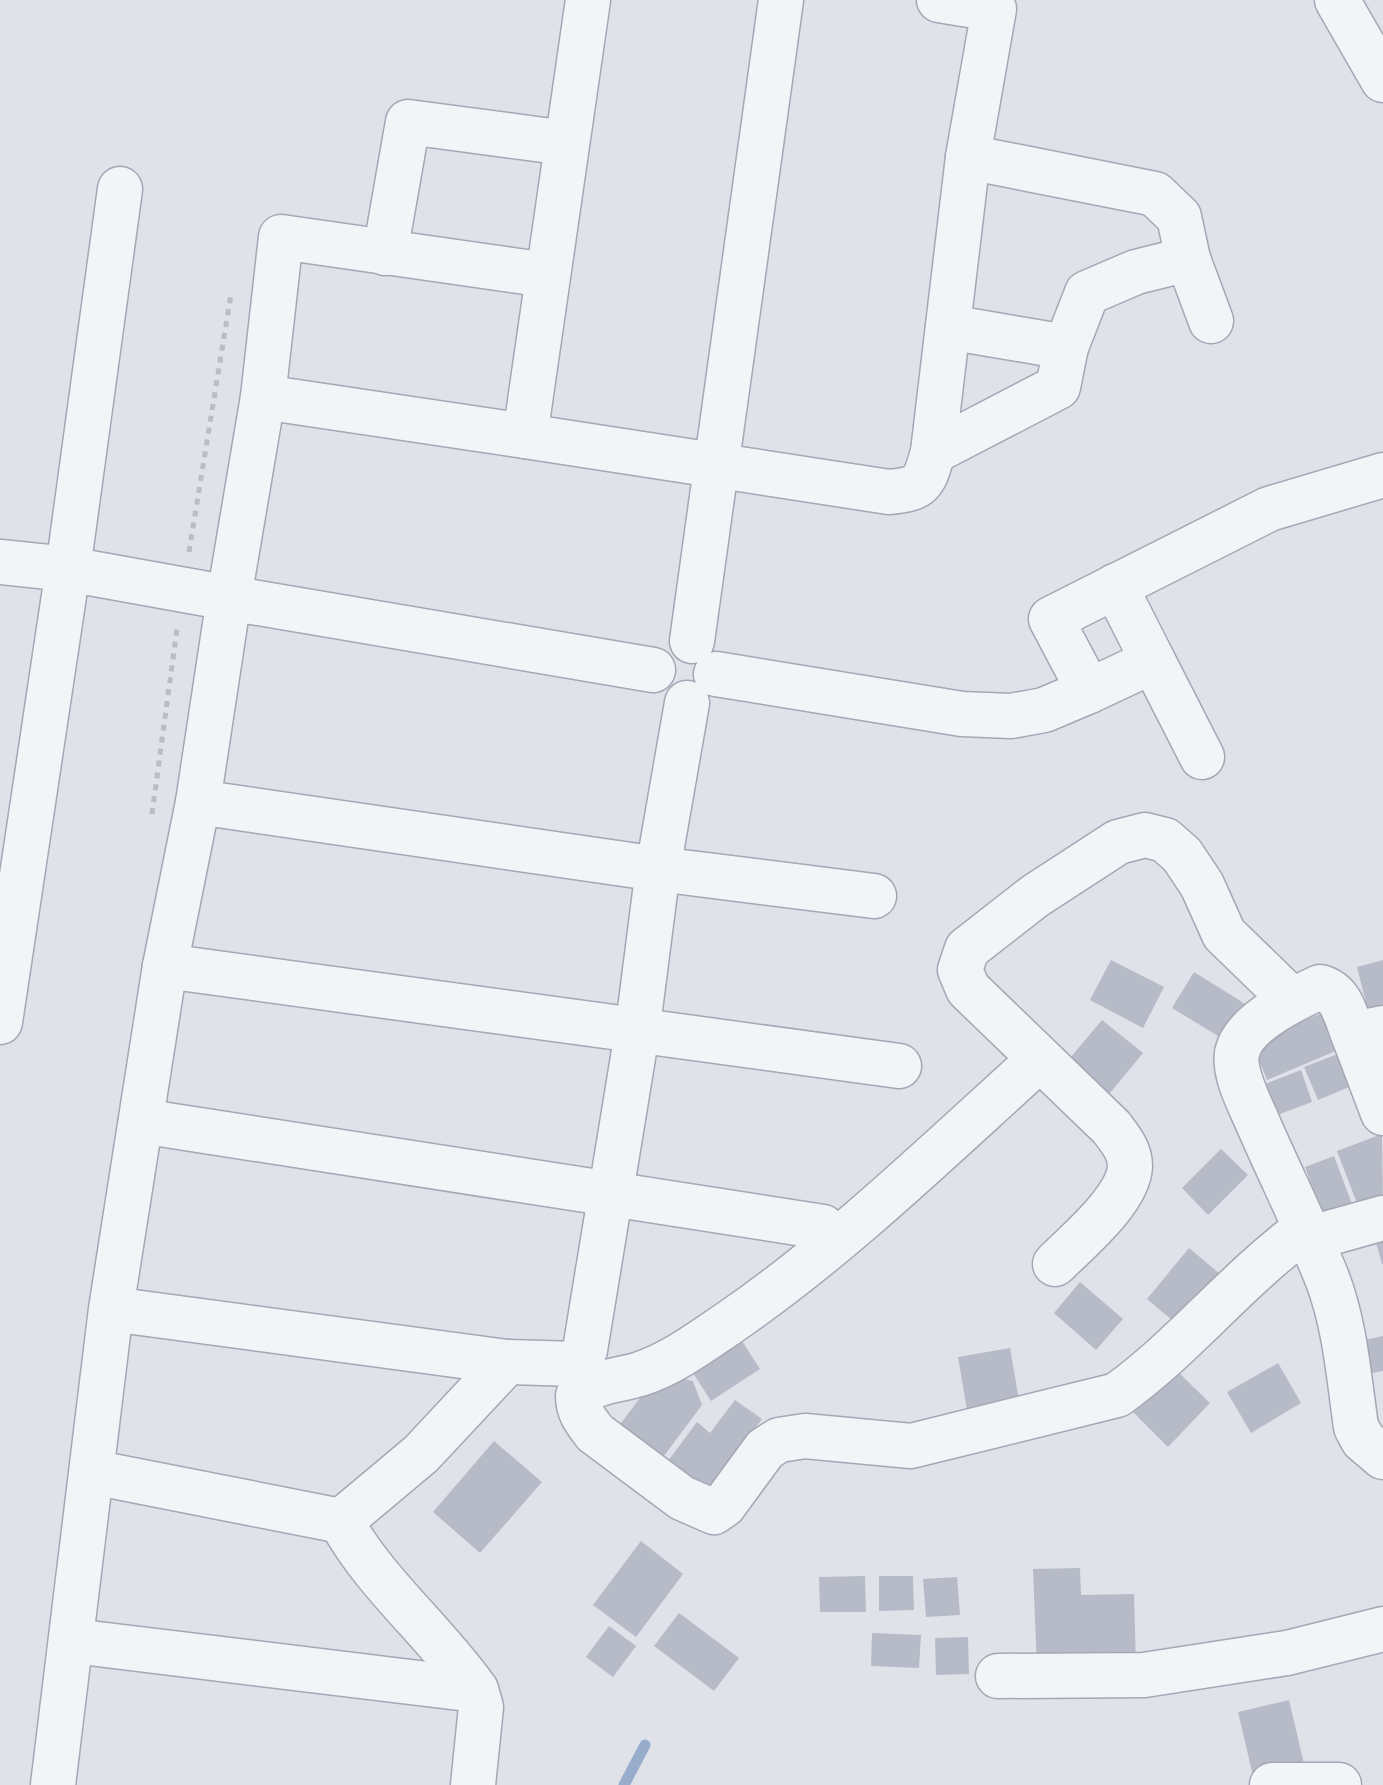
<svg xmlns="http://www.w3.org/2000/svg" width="1383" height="1785" viewBox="0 0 1383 1785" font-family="'Alegreya Sans',sans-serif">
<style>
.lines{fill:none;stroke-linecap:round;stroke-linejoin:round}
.stream{stroke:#98accc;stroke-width:11}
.building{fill:#b6bbc7}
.minor-casing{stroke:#a4a8b4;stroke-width:47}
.path{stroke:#b9bdc4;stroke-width:5;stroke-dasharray:6 6;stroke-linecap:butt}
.minor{stroke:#f2f4f7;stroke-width:44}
</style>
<rect width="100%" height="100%" fill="#dfe2e9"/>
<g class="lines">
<polyline class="stream" points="624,1785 645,1745"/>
</g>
<g class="building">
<polygon points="1111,960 1164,987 1143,1028 1090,1000"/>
<polygon points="1383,960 1383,1007 1368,1011 1357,967"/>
<polygon points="1194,972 1250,1007 1228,1042 1172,1008"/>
<polygon points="1322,1013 1338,1050 1267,1080 1252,1043"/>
<polygon points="1102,1020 1143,1053 1101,1104 1060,1070"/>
<polygon points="1353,1048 1366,1080 1318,1100 1304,1067"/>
<polygon points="1301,1070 1312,1102 1277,1115 1265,1084"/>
<polygon points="1382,1134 1383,1211 1363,1219 1337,1151"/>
<polygon points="1221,1149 1248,1175 1208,1215 1182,1188"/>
<polygon points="1334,1156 1355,1212 1325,1222 1305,1167"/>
<polygon points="1383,1225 1383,1264 1382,1264 1372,1228"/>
<polygon points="1189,1248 1220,1274 1178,1325 1147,1299"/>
<polygon points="1080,1282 1123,1319 1096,1350 1054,1313"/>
<polygon points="733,1327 760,1369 711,1401 684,1359"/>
<polygon points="1383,1336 1383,1371 1367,1374 1360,1341"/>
<polygon points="1010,1348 1020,1406 968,1416 958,1357"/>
<polygon points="1278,1363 1301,1403 1251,1433 1227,1392"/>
<polygon points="1173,1367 1210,1403 1168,1447 1131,1410"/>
<polygon points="659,1373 693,1381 702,1405 658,1464 615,1431"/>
<polygon points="735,1400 762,1419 702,1499 662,1469 697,1422 710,1433"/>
<polygon points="494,1441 542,1482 480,1553 433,1512"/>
<polygon points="641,1541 683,1574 636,1637 593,1605"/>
<polygon points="1080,1568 1081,1595 1134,1594 1136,1666 1037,1668 1033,1569"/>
<polygon points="865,1576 866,1612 820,1612 819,1577"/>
<polygon points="879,1576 913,1576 914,1610 879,1611"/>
<polygon points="957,1577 960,1615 926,1617 923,1579"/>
<polygon points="679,1613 739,1658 714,1691 654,1646"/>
<polygon points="609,1626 636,1646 613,1677 586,1657"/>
<polygon points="872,1633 921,1635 919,1668 871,1666"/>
<polygon points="968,1637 969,1674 936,1675 935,1638"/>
<polygon points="1289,1700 1304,1764 1253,1776 1238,1712"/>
</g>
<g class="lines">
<g class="minor-casing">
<g id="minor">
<path d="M588,0L525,436L889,492C923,489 924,483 933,452L968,157L994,9L939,0"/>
<polyline points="1337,0 1383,80"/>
<polyline points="385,253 408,122 566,143"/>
<polyline points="1188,259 1211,321"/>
<polyline points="948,327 1066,347"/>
<polyline points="525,436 263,397 281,237 547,275"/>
<polyline points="933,452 1058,387 1066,347 1087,293 1136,272 1188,259 1179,217 1155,194 968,157"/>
<polyline points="0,562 68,569 120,189"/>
<polyline points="692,641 781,0"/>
<polyline points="1153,661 1202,757"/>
<polyline points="716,674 962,714 1011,716 1044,710 1089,691 1051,619 1269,509 1383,475"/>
<polyline points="1089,691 1153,661 1115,586"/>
<polyline points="687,703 658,869 874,896"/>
<polyline points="198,802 229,598 653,670"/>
<polyline points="165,966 899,1066"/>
<polyline points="0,1022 68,569 229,598 263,397"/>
<path d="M1383,1028L1353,1034C1345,1014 1342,993 1320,987C1296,998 1243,1023 1237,1053C1233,1075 1252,1108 1260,1128C1282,1178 1307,1228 1327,1278C1345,1324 1349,1378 1356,1427L1363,1440L1383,1457"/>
<polyline points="1353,1034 1383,1113"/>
<path d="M1040,1059C939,1150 841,1246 729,1323C701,1342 673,1363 640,1374C618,1381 596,1380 578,1396C578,1412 586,1421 595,1433L682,1498L714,1512L724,1505L765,1449L779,1440L805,1436L911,1446L1117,1395C1184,1347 1236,1280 1304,1230"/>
<polyline points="141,1121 823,1227"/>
<polyline points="1308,1239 1383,1218"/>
<path d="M1055,1264C1077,1242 1129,1199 1130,1166C1130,1150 1120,1139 1111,1127L968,989L960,970L967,949L1035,896L1118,842L1145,835L1165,840L1182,855L1202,885L1224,934L1292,1000"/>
<polyline points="92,1472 341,1521"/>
<polyline points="73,1641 476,1690"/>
<polyline points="998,1676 1144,1675 1287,1653 1383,1629"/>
<polyline points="53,1785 111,1309 165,966 198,802 658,869 637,1033 585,1350 578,1364 507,1362 111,1309"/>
<path d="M473,1785L481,1707L476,1690C434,1631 374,1582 341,1521L421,1454L507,1362"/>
<polyline points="1272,1785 1339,1785"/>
</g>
</g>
<g class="path">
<polyline points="189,552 231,294"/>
<polyline points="152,814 177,629"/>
</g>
<use href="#minor" class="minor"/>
</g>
</svg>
